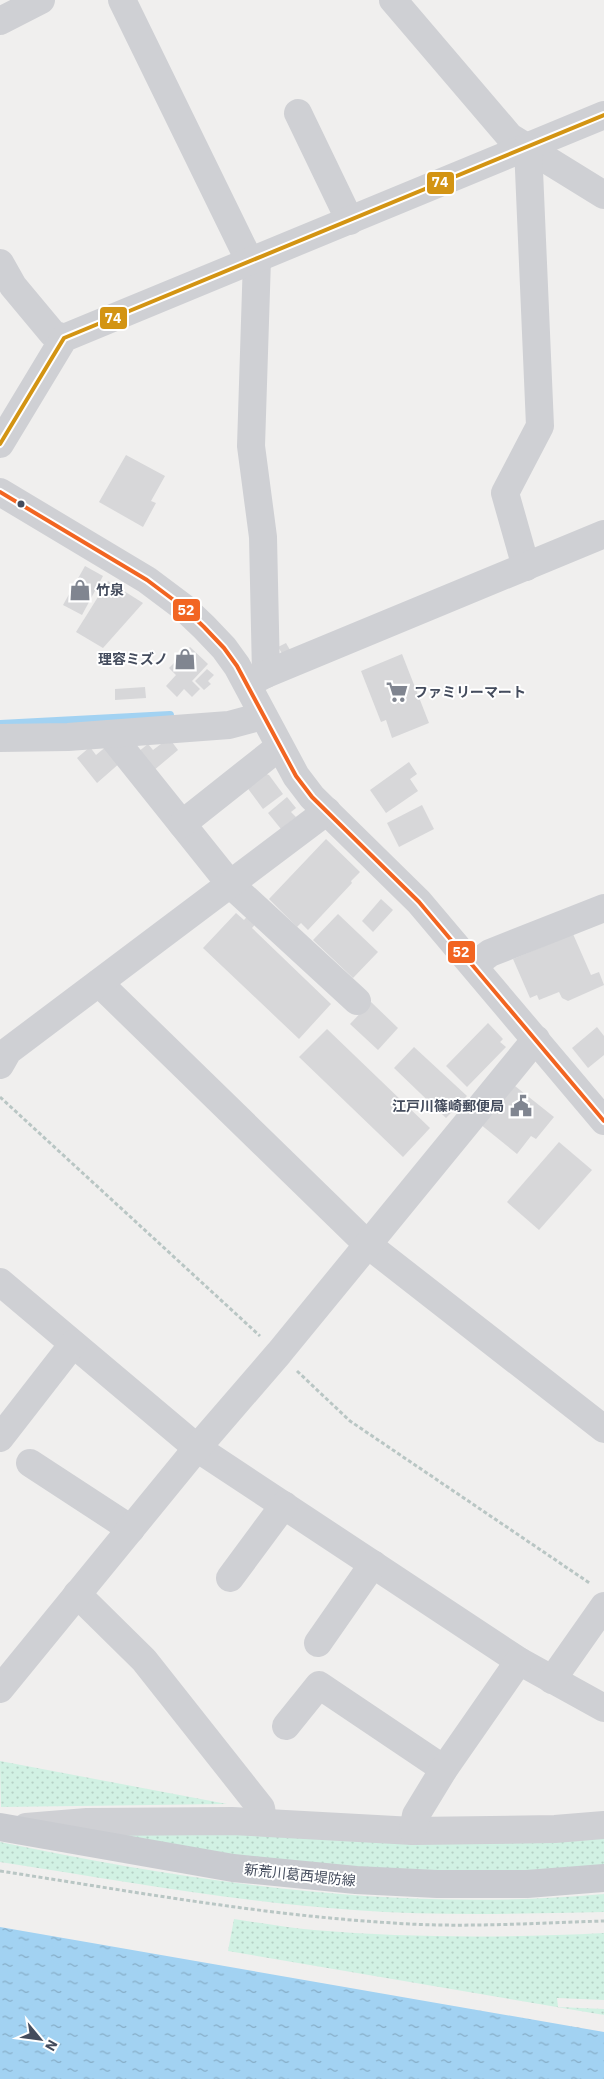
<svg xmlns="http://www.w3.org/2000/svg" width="604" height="2079" viewBox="0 0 604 2079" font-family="'IBM Plex Sans','Noto Sans JP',sans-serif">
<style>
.grass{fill:url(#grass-dots)}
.water{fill:url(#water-ripples)}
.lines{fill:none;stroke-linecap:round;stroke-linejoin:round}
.stream{stroke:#a2d2f2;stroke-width:8}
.building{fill:#d7d7d9}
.path{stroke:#b9c6c4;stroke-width:3;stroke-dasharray:4 2.5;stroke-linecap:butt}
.minor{stroke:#cfd0d4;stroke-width:28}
.major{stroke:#c9cbd0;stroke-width:28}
.bus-1-casing{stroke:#fff;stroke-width:8}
.bus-2-casing{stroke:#fff;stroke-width:8}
.bus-1{stroke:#d39413;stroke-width:4}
.bus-2{stroke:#f26522;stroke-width:4}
.bus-dot{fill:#444c5d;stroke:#fff;stroke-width:2}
.labels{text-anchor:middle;stroke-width:4;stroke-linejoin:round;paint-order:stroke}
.poi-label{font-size:14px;font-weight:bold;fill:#444c5d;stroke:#fff;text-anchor:start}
.street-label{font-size:14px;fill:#444c5d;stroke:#fff}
.line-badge{stroke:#fff;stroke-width:2}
.badge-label{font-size:14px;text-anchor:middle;font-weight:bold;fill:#fff}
</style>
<defs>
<pattern id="grass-dots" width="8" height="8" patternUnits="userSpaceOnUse" patternTransform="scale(1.25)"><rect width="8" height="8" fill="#d1f1e3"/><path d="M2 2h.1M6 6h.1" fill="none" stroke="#b5d0c5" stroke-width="1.8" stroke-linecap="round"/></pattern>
<pattern id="water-ripples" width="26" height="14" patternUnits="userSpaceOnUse" patternTransform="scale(1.25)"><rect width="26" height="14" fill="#a2d2f2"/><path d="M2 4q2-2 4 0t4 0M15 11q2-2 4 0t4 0" fill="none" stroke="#86adc7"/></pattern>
</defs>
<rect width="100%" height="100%" fill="#f0efee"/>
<g class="grass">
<polygon points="0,1761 227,1804 1,1807"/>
<path d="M89,1829L604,1832V1867C492,1873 380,1873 268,1860C208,1853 149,1841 89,1829Z"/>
<path d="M0,1842C198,1883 401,1913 604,1894V1912C520,1914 437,1916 354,1910C235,1902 117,1880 0,1862Z"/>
<path d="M234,1919C261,1923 287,1928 314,1930C410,1938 507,1938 604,1933V2000L557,1998L558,2007L604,2009V2015L228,1951Z"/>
</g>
<polygon class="water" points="0,1927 604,2032 604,2079 0,2079"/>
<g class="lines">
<polyline class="stream" points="0,724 170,715"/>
</g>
<g class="building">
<polygon points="126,455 165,476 151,501 156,503 143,527 99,502"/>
<polygon points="85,566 103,576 82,615 63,605"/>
<polygon points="108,581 143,603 103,648 76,632"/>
<polygon points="286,643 290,650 283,655 278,647"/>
<polygon points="190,647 208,664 192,681 200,689 192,697 184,689 177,697 166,686 176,675 169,668"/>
<polygon points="402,654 429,723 392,738 386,720 381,722 361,671"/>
<polygon points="207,669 214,675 208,681 211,684 204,690 195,681"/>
<polygon points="145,687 146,698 115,700 115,689"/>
<polygon points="169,738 178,750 153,771 138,752 148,744 153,750"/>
<polygon points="108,745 121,762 97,783 77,758 90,747 96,755"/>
<polygon points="409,762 417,774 410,779 418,791 386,813 370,790"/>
<polygon points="264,773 269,775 283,794 263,809 246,786"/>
<polygon points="287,797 296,808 291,812 296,817 281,829 268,813"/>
<polygon points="422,805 434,829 399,847 387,823"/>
<polygon points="326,839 360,872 351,881 352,883 308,930 301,923 297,927 269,899"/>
<polygon points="381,899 393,910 373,932 362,921"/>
<polygon points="254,909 262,917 252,928 331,1004 299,1039 203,948 236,913 244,920"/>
<polygon points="338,914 378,952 353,978 313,940"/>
<polygon points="573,934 591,975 599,972 604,985 568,1001 562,998 559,992 539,1000 537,995 530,998 513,959"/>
<polygon points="371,1002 398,1028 378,1050 350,1024"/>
<polygon points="488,1023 503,1039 500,1042 506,1047 467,1087 446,1066"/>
<polygon points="597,1027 604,1036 604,1055 588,1068 572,1048"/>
<polygon points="327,1029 430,1128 403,1157 299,1057"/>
<polygon points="414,1047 467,1096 446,1118 394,1068"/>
<polygon points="515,1086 554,1117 536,1139 531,1136 517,1154 480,1124"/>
<polygon points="559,1142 592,1170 539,1230 507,1202"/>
</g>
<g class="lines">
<g class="path">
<polyline points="0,1097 260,1336"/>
<polyline points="297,1371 350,1421 591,1584"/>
<path d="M0,1871C130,1891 261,1915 393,1923C463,1928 534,1923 604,1921"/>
</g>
<g class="minor">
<polyline points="122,0 250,262"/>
<polyline points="393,0 510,137 604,195"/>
<polyline points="0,21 41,0"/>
<polyline points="298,113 350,221"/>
<polyline points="257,259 251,446 263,537 266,674"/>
<polyline points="0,263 13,286 53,334 64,338"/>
<polyline points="0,444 64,338 604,115"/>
<polyline points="0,492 147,580 183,607 204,627 224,648 237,666 296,776 312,797 419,902 604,1121"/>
<polyline points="526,567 505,493 540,426 528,147"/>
<polyline points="253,681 266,674 604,534"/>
<polyline points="110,734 230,884 357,1001"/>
<polyline points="0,738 68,737 229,725 263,716"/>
<polyline points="182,824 279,747"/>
<polyline points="474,965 490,953 604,908"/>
<polyline points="99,983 367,1244 604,1429"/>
<polyline points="0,1065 8,1051 327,811"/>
<polyline points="0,1282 197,1448 519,1661 604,1708"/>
<polyline points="0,1438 73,1344"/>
<polyline points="30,1463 131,1529"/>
<polyline points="230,1578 284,1505"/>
<polyline points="77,1594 144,1660 261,1808 263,1821"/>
<polyline points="318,1643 373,1564"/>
<polyline points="552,1680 604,1606"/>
<polyline points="0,1689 197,1448 279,1353 536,1039"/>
<polyline points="286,1726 319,1685 444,1769"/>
<polyline points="26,1827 87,1822 232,1821 413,1831 555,1829 604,1825"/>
<polyline points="413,1831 416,1815 444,1769 519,1661"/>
</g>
<polyline class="major" points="0,1827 233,1868 356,1880 437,1884 527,1884 604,1878"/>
<g class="bus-1-casing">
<polyline id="bus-1" points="0,444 64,338 604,115"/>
</g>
<g class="bus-2-casing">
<polyline id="bus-2" points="0,492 147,580 183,607 204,627 224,648 237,666 296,776 312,797 419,902 604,1121"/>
</g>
<use href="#bus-1" class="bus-1"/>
<use href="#bus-2" class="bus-2"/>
</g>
<defs>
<g id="shop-bare" transform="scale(1.725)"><path d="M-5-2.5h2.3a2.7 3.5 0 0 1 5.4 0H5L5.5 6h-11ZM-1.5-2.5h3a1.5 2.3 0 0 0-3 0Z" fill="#808590" stroke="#fff" stroke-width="2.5" paint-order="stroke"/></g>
<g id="supermarket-bare" transform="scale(1.725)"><path d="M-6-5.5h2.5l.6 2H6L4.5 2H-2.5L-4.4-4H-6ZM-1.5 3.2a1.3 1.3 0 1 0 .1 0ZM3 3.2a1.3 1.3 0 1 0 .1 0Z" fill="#808590" stroke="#fff" stroke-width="2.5" paint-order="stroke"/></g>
<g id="civic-bare" transform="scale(1.725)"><path d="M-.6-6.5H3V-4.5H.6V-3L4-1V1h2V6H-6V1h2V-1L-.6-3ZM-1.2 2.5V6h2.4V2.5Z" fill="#808590" stroke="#fff" stroke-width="2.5" paint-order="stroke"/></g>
</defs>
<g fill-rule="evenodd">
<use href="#shop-bare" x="80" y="590"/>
<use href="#shop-bare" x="185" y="659"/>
<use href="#supermarket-bare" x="397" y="692"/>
<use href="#civic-bare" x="521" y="1106"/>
</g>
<circle class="bus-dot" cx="21" cy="504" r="4.5"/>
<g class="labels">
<g class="poi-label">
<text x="96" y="595">竹泉</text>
<text x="168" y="664" text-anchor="end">理容ミズノ</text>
<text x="414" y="697">ファミリーマート</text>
<text x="504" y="1111" text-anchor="end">江戸川篠崎郵便局</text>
</g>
<g class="street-label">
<text transform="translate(300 1875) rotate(6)" y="5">新荒川葛西堤防線</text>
</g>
</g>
<g class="line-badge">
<rect x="426" y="171" width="29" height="24" rx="5" fill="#d39413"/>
<rect x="99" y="306" width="29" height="24" rx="5" fill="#d39413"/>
<rect x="172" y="598" width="29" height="24" rx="5" fill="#f26522"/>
<rect x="447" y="940" width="29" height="24" rx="5" fill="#f26522"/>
</g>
<g class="badge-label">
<text x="440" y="187">74</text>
<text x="113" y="323">74</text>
<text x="186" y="615">52</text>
<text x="461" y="957">52</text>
</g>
<g transform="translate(40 2039) rotate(119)" stroke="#ffffff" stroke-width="4" paint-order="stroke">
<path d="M0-4L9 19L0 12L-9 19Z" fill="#444c5d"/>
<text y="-8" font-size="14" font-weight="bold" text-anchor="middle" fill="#444c5d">N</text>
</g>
</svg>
